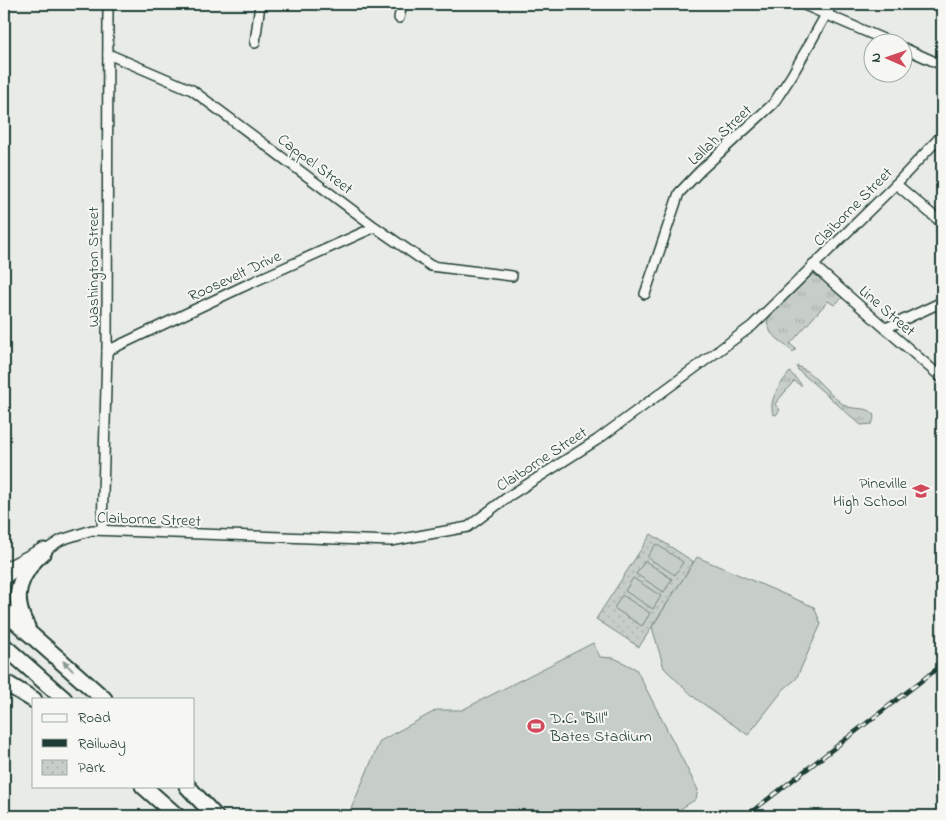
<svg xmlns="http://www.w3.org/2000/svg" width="946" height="820" viewBox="0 0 946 820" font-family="'Indie Flower',sans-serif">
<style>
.grass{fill:url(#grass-tufts);stroke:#73867e}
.park{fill:url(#park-dots);stroke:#73867e}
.pitch{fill:#c7cec9;stroke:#73867e}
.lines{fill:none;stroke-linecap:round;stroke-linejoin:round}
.minor-casing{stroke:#1f3d34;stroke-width:12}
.primary-casing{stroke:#1f3d34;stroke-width:19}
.trunk-casing{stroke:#1f3d34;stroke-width:19}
.minor{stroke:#f6f6f2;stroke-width:9}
.primary{stroke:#f6f6f2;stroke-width:15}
.trunk{stroke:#f6f6f2;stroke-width:15}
.rail-casing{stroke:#1f3d34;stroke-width:4.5}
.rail{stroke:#f6f6f2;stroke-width:2.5;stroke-dasharray:8;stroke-linecap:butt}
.oneway{fill:#8a9a93}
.labels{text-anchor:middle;stroke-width:4;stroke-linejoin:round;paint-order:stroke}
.street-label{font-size:16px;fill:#1f3d34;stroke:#f6f6f2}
.poi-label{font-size:16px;fill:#1f3d34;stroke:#f6f6f2;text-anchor:end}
</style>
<defs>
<pattern id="grass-tufts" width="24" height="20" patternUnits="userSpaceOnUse" patternTransform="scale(1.25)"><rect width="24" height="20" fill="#c7cec9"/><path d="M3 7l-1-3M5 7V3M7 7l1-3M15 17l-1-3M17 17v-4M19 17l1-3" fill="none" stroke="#aab2ad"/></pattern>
<pattern id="park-dots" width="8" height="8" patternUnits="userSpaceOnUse" patternTransform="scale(1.25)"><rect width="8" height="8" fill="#c7cec9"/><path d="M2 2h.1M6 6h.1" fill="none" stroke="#aab2ad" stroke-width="1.8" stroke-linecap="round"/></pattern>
</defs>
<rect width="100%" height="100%" fill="#e9ebe7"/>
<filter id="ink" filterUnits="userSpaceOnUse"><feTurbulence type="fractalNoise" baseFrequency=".02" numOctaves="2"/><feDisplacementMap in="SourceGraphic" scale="10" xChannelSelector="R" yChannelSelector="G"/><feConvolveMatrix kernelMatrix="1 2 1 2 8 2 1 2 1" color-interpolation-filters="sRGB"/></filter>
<g filter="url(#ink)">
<g class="grass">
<polygon points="812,275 819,275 842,298 834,305 828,301 790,344 796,349 793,352 771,333 767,322 770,316"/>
<path d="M797,366C813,371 830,397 846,406C854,411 881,404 872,424L861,425L797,369Z"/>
<path d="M790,372L802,385H800L794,381L775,404L780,410L776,415L773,414C768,399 781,383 790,372Z"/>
</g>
<polygon class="park" points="651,534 694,562 639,647 596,619"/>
<g class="pitch">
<polygon points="656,544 683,562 675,575 647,557"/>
<polygon points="697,557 814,607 821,624 796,679 784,689 748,735 695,698 664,668 652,627"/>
<polygon points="645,561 672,579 664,592 636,574"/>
<polygon points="633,578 661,596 653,609 625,591"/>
<polygon points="622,595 650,613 642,626 614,608"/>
<polygon points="593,643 600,657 614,658 636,669 698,790 696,799 670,816 348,816 380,741 437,710 462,710"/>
</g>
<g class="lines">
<g class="minor-casing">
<g id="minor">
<polyline points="802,4 890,42"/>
<polyline points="399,18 402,4"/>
<polyline points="255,43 260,4"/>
<polyline points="904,48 942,65"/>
<polyline points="108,54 192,90 375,227 431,266 512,276"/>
<polyline points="896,184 942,223"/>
<polyline points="813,265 942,378"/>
<polyline points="645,294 679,193 701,170 773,104 792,75 832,4"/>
<polyline points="886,328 942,302"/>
<polyline points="107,351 242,287 375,227"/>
<polyline points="102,530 107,351 108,4"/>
<polyline points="41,553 61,540 92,530 391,541 468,527 509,496 597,440 752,326 896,184 942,135"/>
<polyline points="4,568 42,548"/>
<polyline points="4,580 28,562"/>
</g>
</g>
<g class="primary-casing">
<polyline id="primary" points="4,646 64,699"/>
</g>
<g class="trunk-casing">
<g id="trunk">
<polyline points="4,611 104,699"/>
<path d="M27,627C10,597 19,573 44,551"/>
<polyline points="4,682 34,700"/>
<polyline points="143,786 177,816"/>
<polyline points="187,786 215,816"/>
</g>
</g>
<use href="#minor" class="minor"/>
<use href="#primary" class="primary"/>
<use href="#trunk" class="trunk"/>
<g class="rail-casing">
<polyline id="rail" points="746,816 942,665"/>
</g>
<use href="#rail" class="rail"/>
</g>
<defs><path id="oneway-solid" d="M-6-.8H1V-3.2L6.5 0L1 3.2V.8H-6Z" transform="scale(1.25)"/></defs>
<use class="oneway" href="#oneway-solid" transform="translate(68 666) rotate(-136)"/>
</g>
<defs>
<g id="school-bare" transform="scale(1.35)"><path d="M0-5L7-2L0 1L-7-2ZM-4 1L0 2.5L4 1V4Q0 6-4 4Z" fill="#d1495b" stroke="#f6f6f2" stroke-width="2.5" paint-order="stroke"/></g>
<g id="stadium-bare" transform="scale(1.35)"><path d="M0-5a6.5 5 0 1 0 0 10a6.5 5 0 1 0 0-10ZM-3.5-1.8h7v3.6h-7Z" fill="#d1495b" stroke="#f6f6f2" stroke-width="2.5" paint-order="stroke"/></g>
</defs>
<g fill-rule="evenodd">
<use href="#school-bare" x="921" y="491"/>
<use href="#stadium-bare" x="536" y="726"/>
</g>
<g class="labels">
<g class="street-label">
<text transform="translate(719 134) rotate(-43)" y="6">Lallah Street</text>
<text transform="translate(316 163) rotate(37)" y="6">Cappel Street</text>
<text transform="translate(852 206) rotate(-45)" y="6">Claiborne Street</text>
<text transform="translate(92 267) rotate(-90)" y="6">Washington Street</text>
<text transform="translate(234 275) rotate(-25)" y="6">Roosevelt Drive</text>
<text transform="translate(888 310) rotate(41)" y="6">Line Street</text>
<text transform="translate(541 458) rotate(-33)" y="6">Claiborne Street</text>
<text transform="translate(149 518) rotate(2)" y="6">Claiborne Street</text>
</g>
<g class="poi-label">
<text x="907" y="488">Pineville<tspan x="907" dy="18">High School</tspan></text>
<text x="550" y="723" text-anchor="start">D.C. "Bill"<tspan x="550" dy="18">Bates Stadium</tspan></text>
</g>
</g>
<rect width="946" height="820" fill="none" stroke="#f6f6f2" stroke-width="20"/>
<rect x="10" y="10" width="926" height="800" fill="none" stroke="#1f3d34" stroke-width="2" filter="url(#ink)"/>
<rect x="32" y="698" width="162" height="90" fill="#f6f6f2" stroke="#a0aca6"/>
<rect x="42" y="714" width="25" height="8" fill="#f6f6f2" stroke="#a0aca6"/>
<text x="78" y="722" font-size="15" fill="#1f3d34">Road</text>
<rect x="42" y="739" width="25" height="8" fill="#1f3d34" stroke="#a0aca6"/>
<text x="78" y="748" font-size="15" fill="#1f3d34">Railway</text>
<rect x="42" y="760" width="25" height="15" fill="url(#park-dots)" stroke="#a0aca6"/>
<text x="78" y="772" font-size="15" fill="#1f3d34">Park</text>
<g transform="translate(888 58) rotate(272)"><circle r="24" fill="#f6f6f2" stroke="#a0aca6"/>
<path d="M0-4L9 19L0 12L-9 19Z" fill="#d1495b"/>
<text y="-8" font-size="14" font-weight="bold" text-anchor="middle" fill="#1f3d34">N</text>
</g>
</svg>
